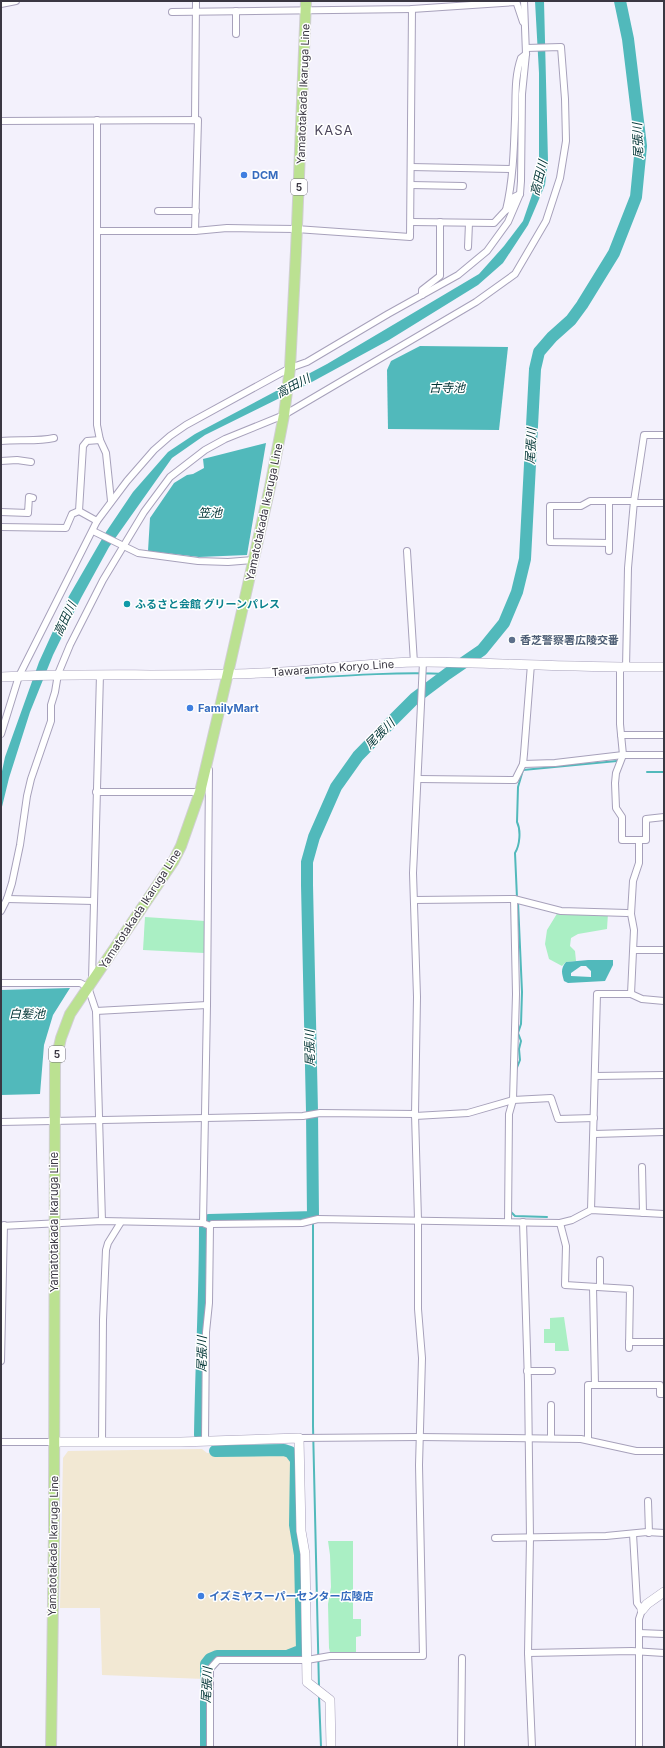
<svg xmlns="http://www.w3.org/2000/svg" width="665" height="1748" viewBox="0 0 665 1748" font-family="Inter,'Noto Sans JP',sans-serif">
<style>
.commercial{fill:#f2e8d3}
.green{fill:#aaefc4}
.water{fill:#51b9bb;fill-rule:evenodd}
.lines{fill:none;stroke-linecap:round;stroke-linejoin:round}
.stream{stroke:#51b9bb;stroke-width:2}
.river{stroke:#51b9bb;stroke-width:12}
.street-casing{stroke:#a7a1bb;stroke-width:8}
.secondary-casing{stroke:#a7a1bb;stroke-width:10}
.primary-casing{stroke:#d0cfd2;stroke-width:12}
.street{stroke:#fff;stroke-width:6}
.secondary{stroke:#fff;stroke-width:9}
.primary{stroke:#bbe191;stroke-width:10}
.shop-dot{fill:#3f7fe0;stroke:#fff;stroke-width:1.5}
.culture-dot{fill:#0f9aa8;stroke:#fff;stroke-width:1.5}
.service-dot{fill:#5c6f8a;stroke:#fff;stroke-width:1.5}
.labels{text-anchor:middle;stroke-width:3;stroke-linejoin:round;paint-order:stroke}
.shield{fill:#fff;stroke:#75737b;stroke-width:1}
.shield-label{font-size:10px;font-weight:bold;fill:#3a3742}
.street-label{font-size:11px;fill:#3a3742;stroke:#fff}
.shop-label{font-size:11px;font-weight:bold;fill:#366cbe;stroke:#fff;text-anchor:start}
.culture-label{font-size:11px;font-weight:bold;fill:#0d838f;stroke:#fff;text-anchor:start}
.service-label{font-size:11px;font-weight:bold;fill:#4e5e75;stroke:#fff;text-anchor:start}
.water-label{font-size:12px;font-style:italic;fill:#003435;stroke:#fff}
.quarter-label{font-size:13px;letter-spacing:1px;fill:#4a445a;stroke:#fff}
</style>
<rect width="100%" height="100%" fill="#f3f1fc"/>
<polygon class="commercial" points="202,1449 207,1453 285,1452 290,1453 292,1457 294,1460 293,1527 298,1554 300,1649 290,1653 217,1654 211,1655 204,1665 204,1679 102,1675 100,1608 60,1608 63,1458 68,1451"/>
<g class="green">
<polygon points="558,912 608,913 607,929 578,934 571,938 570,946 575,951 576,961 566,962 562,966 549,959 545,944 547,930"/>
<polygon points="145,917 205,921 204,953 143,950"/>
<polygon points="564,1317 569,1351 555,1351 555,1343 544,1343 544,1329 550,1329 550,1318"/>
<polygon points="328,1541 353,1541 353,1619 361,1619 361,1636 356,1637 356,1652 330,1652 329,1648 328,1604 331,1587 330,1555"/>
</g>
<g class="water">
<polygon points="535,1 544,1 548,161 545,185 528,225 503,263 478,285 389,340 310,383 205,435 172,458 109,547 81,598 53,655 30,712 9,778 1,811 1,776 5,757 39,662 69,596 106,532 133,492 168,452 195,434 327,364 479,274 504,246 523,221 534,189 539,159 539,73"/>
<polygon points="420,346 508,347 499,430 388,429 387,370 391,361"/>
<polygon points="266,443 247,555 199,557 148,551 150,518 174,483 187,475 193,474 204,468 203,459"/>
<path d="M588,960H613V965L605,981L568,983L564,981C562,974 560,969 566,962ZM581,966H586L591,971V977L571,976V973Z"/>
<polygon points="70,988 53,1015 44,1045 40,1094 1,1095 1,990"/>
</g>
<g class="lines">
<g class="stream">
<path d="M306,678C353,675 400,672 447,674"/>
<polyline points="647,772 664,772"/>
<path d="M517,898L515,853C520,845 521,830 517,822L518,787L523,770L617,761"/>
<polyline points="516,1070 520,1060 519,1049 521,1041 518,1033 521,1024 522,992 518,902"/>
<polyline points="511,1181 511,1212 515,1216 547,1217"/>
<polyline points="313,1222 313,1426 319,1688"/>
<polyline points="319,1696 321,1747"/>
</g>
<g class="river">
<path d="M200,1435C201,1366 205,1297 205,1228L209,1220L313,1217L312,1111L307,885V862L314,837L336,787L358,756L396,717L415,698L447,674L482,650L504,623L517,592L525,559L535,369L539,352L552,337L571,320L582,305L614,253L636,197L641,146L628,39L620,1"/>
<polyline points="206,1747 206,1664 210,1659 217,1656 287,1656 302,1650 300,1555 295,1525 296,1460 290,1452 284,1450 215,1451"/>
</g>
<g class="street-casing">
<g id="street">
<polyline points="516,1 523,22"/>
<polyline points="1,4 16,1"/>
<polyline points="172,12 412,9 516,2"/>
<polyline points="236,34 236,11"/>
<polyline points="97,120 97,425 100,440 106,453 111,501"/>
<polyline points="195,120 196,1"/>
<polyline points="1,121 198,120 195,231"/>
<polyline points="411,167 512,169"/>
<polyline points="411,185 463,186"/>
<path d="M506,210C513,181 514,149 515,119C516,98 514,78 521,58L526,54"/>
<polyline points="158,211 196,211"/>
<polyline points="412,222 494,223 506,210 511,208 514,197 520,194"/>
<polyline points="97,231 195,231 227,228 296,229 410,237 412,9"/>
<polyline points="468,247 469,223"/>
<polyline points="422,295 422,290 440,276 440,222"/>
<path d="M1,441C19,439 36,442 54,438"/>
<polyline points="1,461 17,460 31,462"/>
<polyline points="634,503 664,503"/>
<polyline points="79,511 83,446 87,441 100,440"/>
<polyline points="79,511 97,521"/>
<polyline points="1,512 28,513 29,497 33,498"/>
<polyline points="1,527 66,528 72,514 79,511"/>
<polyline points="93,531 138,553 198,561 228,562 253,560"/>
<polyline points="609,543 550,542 550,506 581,506 590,501 634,501"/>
<polyline points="407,551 414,663"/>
<polyline points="609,551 609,501"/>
<polyline points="620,668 620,724 623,755 616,773 615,783 616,808 622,817 622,840 646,840 646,819 664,817"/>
<polyline points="626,668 628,568 634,501 644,435 664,435"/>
<polyline points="1,734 19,676 97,521 127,481 154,450 170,436 186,425 290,368 307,362 388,314 458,275 487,251 508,222 520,194 521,181 522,94 526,54 524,1"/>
<polyline points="621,735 664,735"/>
<polyline points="523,764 555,763 623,755 664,755"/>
<polyline points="418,779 515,780 523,764 524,754 531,664"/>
<polyline points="96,792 200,792"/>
<polyline points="7,899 94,901"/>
<polyline points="414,900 514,899 561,911 627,913"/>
<polyline points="1,911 7,899 12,883 20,845 27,796 31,779 51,721 51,705 55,692 58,674 70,645 103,580 144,512 170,477 205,450 225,439 284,415 476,302 515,274 546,221 560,178 566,141 565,99 561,47 526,48"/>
<polyline points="634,950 664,950"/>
<polyline points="92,980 100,674"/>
<polyline points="1,983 80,983 88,987 96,1011 102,1221"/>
<polyline points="631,994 634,930 631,914 633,881 639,863 639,840"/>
<polyline points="96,1011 207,1005"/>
<polyline points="595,1076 664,1075"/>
<polyline points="415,1116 468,1113 513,1100 551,1098 558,1119 594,1118"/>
<polyline points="1,1122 303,1116 320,1113 415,1114"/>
<polyline points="594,1134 664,1132"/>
<polyline points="642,1167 643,1213"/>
<polyline points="591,1210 597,994 631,994 642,999 664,1001"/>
<polyline points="508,1222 509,1114 513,1100 516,994 514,899"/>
<polyline points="523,1222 528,1382 530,1538 528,1653 532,1747"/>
<polyline points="203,1223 207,1005 209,770"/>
<polyline points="560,1223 566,1246 565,1285 630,1289 629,1348"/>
<polyline points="1,1226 102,1221 203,1223 210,1226 212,1224 302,1223 318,1219 560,1223 572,1220 591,1210 664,1214"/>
<polyline points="593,1287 595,1385"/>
<polyline points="600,1287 600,1260"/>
<polyline points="629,1342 664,1342"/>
<polyline points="1,1361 4,1225"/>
<polyline points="527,1371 552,1371"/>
<polyline points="551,1405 551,1438"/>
<polyline points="299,1438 419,1437 581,1439 636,1451 664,1451"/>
<polyline points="205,1440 206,1332 209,1303 210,1226"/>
<polyline points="588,1440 588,1385 660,1385 660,1394 664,1394"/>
<polyline points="1,1442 53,1442"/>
<polyline points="102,1442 103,1320 106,1250 108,1243 121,1222"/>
<polyline points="648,1501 649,1533"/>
<polyline points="633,1534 637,1603 642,1610 639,1619 639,1747"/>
<polyline points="495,1538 606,1536 647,1532 664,1533"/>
<polyline points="639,1633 664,1634"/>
<polyline points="528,1653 632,1651 664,1653"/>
<polyline points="210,1747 210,1669 218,1660 307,1660 330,1656 423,1656 419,1465 422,1358 418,1309 418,1220 415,1114 417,997 413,873 423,662"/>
<polyline points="461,1747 462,1658"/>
</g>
</g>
<g class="secondary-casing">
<g id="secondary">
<path d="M1,677C94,672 188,678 281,672C329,669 376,662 424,662C504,663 584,668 664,667"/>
<polyline points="53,1442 181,1442 299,1438 301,1531 305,1554 307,1682 330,1700 331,1747"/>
<polyline points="642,1610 647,1604 664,1592"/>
</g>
</g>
<g class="primary-casing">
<polyline id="primary" points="51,1747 54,1531 55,1064 61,1038 70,1014 173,862 181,846 200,792 228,673 270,487 284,415 290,368 296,251 306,1"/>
</g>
<use href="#street" class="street"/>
<use href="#secondary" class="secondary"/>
<use href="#primary" class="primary"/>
</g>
<g class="shop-dot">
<circle cx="244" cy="175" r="4"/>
<circle cx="190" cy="708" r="4"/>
<circle cx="201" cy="1596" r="4"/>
</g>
<circle class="culture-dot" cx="127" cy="604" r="4"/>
<circle class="service-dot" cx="512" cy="640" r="4"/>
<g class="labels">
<g class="shield">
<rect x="291" y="179" width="16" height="16" rx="3"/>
<rect x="49" y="1046" width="16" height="16" rx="3"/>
</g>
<g class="shield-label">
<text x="299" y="191">5</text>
<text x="57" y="1058">5</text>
</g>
<g class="street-label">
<text transform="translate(303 94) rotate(-88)" y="4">Yamatotakada Ikaruga Line</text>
<text transform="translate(264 512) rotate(-78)" y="4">Yamatotakada Ikaruga Line</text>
<text transform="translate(333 668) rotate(-4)" y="4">Tawaramoto Koryo Line</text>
<text transform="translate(140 909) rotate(-57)" y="4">Yamatotakada Ikaruga Line</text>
<text transform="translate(54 1222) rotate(-90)" y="4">Yamatotakada Ikaruga Line</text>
<text transform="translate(53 1546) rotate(-89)" y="4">Yamatotakada Ikaruga Line</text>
</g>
<g class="shop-label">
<text x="252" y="179">DCM</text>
<text x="198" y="712">FamilyMart</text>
<text x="209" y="1600">イズミヤスーパーセンター広陵店</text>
</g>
<g class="culture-label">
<text x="135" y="608">ふるさと会館 グリーンパレス</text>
</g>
<g class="service-label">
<text x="520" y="644">香芝警察署広陵交番</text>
</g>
<g class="water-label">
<text transform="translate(638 141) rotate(-92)" y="4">尾張川</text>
<text transform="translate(539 178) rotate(-76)" y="4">高田川</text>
<text transform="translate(293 386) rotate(-28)" y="4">高田川</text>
<text x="447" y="392">古寺池</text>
<text transform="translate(531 446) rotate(-87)" y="4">尾張川</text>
<text x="210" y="517">笠池</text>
<text transform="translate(65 619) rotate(-65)" y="4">高田川</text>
<text transform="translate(380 734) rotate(-45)" y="4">尾張川</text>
<text x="27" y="1018">白髪池</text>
<text transform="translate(310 1048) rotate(-91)" y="4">尾張川</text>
<text transform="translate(202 1354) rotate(-89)" y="4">尾張川</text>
<text transform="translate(207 1685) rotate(-87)" y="4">尾張川</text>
</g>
<g class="quarter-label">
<text x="334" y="135">KASA</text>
</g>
</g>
<rect width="665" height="1748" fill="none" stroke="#3a3742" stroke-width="4"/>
</svg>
